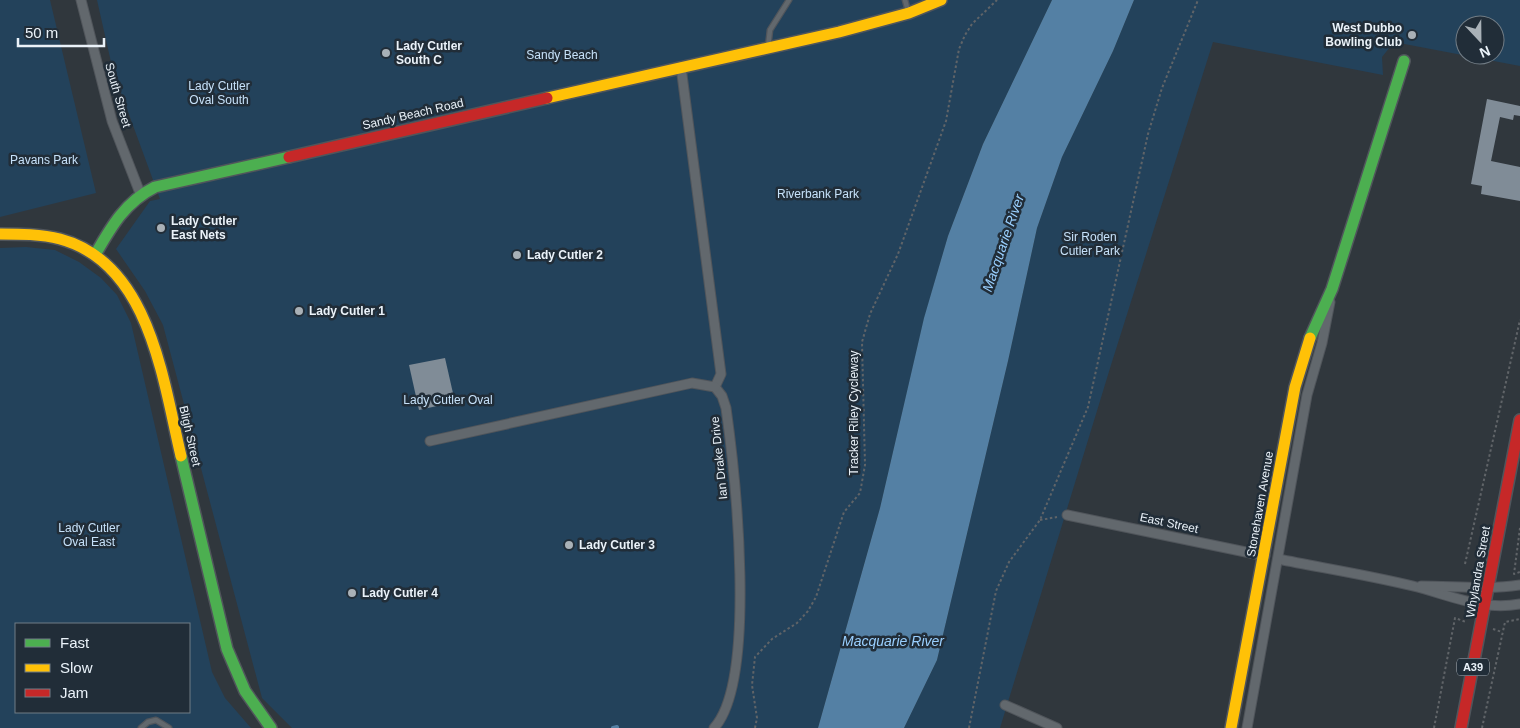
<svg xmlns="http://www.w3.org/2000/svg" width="1520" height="728" viewBox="0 0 1520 728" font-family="Helvetica,sans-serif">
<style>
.green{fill:#23425b;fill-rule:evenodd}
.water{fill:#5480a4}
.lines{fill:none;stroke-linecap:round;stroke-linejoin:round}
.stream{stroke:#5480a4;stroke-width:4}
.building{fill:#808c97}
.lane-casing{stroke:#50555b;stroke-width:7}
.street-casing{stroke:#50555b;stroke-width:11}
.fast-casing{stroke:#50555b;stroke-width:14}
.slow-casing{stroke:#50555b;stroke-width:14}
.jam-casing{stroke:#50555b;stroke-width:14}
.path{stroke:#606468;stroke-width:2;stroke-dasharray:2.5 2.5;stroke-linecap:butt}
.lane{stroke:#62686d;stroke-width:4.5}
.street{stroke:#62686d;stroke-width:9}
.fast{stroke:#4caf50;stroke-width:11}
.slow{stroke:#ffc107;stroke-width:11}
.jam{stroke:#c62828;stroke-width:11}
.poi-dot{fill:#a9b1b7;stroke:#212d38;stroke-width:2}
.labels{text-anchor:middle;stroke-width:5;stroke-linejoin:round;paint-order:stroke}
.shield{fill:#212d38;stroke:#aeb7bf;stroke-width:1}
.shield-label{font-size:11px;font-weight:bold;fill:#eaf2f9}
.poi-label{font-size:12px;font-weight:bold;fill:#eaf2f9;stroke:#212d38;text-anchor:start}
.park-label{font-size:12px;fill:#c6e1f9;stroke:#212d38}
.street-label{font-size:12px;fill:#eaf2f9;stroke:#212d38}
.water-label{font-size:14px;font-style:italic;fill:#99cffe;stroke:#212d38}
</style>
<rect width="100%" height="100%" fill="#30373d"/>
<g class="green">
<polygon points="0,0 50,0 96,193 0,217"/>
<polygon points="97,0 1052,0 983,144 948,236 924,319 880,508 818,728 292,728 262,698 163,325 145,291 116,249 150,201 160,199 113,71"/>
<path d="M1134,0H1520V66L1394,42L1382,57L1383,75L1213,42L1111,365L1000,728H904L937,660L1008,361L1037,228L1062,157L1113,51ZM1465,25H1495V55H1465Z"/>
<path d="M26,247L55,250L79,262L101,278L117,295L131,323L212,672L225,698L251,728H0V248ZM16,624H189V712H16Z"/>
</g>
<polygon class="water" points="1052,0 1134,0 1113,51 1062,157 1037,228 1008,361 937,660 904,728 818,728 880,508 924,318 948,236 983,144"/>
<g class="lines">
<polyline class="stream" points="613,728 617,727"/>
</g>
<g class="building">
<polygon points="1487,99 1520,106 1520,116 1514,115 1513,120 1500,117 1491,161 1520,167 1520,201 1481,194 1482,186 1471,184"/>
<polygon points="445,358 455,402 419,410 409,365"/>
</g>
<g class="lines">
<g class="lane-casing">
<g id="lane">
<polyline points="905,0 908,11"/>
<polyline points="768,47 770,30 789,0"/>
<polyline points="141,728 148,722 156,720 169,728"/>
</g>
</g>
<g class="street-casing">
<g id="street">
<polyline points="81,0 112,121 140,193"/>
<path d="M681,67L721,374L715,387L722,396L726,408C735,472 758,680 714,728"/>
<polyline points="430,441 692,383 715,387"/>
<polyline points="1067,515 1265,556"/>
<path d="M1278,559C1323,568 1368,575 1413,586C1450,595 1481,611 1520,604"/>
<path d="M1421,586C1455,586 1487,590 1520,585"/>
<polyline points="1005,705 1057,728"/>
<polyline points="1247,728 1307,395 1322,343 1330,302"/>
</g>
</g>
<g class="fast-casing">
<g id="fast">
<path d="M95,255C111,227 125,202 155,187L289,157"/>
<polyline points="1310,338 1332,289 1404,61"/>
<polyline points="181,456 227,649 245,691 271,728"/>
</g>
</g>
<g class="slow-casing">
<g id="slow">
<polyline points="547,98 839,32 909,13 941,0"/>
<path d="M0,234C20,234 41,234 60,239C150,263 163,381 181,456"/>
<polyline points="1231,728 1295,387 1310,338"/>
</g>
</g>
<g class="jam-casing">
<g id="jam">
<polyline points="289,157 547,98"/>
<polyline points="1461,728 1520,420"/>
</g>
</g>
<g class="path">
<polyline points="1040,520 1057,517"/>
<polyline points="1520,528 1514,574 1520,572"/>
<polyline points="1465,564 1520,320"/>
<polyline points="1493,629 1502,632"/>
<polyline points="755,728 757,718 752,685 755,657 772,639 797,623 808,611 816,597 844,512 860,493 865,465 862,342 870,314 898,254 946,121 959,49 965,35 972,24 997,0"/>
<polyline points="969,728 996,591 1009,562 1040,520 1088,407 1148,134 1162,88 1198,0"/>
<polyline points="1434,728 1455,618 1466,622"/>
<polyline points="1482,728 1505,622 1520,619"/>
</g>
<use href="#lane" class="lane"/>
<use href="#street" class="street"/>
<use href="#fast" class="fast"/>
<use href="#slow" class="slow"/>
<use href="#jam" class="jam"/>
</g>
<g class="poi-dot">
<circle cx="1412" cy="35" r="5"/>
<circle cx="386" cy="53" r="5"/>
<circle cx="161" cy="228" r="5"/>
<circle cx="517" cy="255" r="5"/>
<circle cx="299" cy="311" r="5"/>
<circle cx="569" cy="545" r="5"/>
<circle cx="352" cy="593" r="5"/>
</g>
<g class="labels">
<rect class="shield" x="1457" y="658.5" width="32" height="17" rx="4"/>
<g class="shield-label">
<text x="1473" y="671">A39</text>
</g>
<g class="poi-label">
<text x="1402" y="32" text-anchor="end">West Dubbo<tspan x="1402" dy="14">Bowling Club</tspan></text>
<text x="396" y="50">Lady Cutler<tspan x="396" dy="14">South C</tspan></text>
<text x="171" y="225">Lady Cutler<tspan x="171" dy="14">East Nets</tspan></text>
<text x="527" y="259">Lady Cutler 2</text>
<text x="309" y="315">Lady Cutler 1</text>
<text x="579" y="549">Lady Cutler 3</text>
<text x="362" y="597">Lady Cutler 4</text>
</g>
<g class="park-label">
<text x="562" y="59">Sandy Beach</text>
<text x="219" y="90">Lady Cutler<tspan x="219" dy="14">Oval South</tspan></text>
<text x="44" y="164">Pavans Park</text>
<text x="818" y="198">Riverbank Park</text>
<text x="1090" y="241">Sir Roden<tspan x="1090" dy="14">Cutler Park</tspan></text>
<text x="448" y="404">Lady Cutler Oval</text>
<text x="89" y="532">Lady Cutler<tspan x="89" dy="14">Oval East</tspan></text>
</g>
<g class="street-label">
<text transform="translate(118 95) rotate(74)" y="4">South Street</text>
<text transform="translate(413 114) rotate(-13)" y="4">Sandy Beach Road</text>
<text transform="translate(854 413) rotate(-90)" y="4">Tracker Riley Cycleway</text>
<text transform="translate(190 436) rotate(77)" y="4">Bligh Street</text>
<text transform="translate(719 458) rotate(-96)" y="4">Ian Drake Drive</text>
<text transform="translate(1260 504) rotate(-80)" y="4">Stonehaven Avenue</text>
<text transform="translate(1169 523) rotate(12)" y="4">East Street</text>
<text transform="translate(1478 572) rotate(-80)" y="4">Whylandra Street</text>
</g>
<g class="water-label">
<text transform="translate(1003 243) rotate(-71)" y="5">Macquarie River</text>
<text x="893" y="646">Macquarie River</text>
</g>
</g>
<rect x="15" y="623" width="175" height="90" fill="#212d38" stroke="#717c85"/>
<rect x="25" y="639" width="25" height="8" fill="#4caf50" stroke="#717c85"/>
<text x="60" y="648" font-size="15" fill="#eaf2f9">Fast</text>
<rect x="25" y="664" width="25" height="8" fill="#ffc107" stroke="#717c85"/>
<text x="60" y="673" font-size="15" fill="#eaf2f9">Slow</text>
<rect x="25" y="689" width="25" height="8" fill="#c62828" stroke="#717c85"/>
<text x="60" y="698" font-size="15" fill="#eaf2f9">Jam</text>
<g transform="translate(1480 40) rotate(158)"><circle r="24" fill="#212d38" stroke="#717c85"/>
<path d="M0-4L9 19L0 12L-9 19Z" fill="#a9b1b7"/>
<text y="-8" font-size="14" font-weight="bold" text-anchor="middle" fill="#eaf2f9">N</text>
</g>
<path d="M18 38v8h86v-8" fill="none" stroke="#eaf2f9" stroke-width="2.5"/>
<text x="25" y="38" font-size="15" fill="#eaf2f9" stroke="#212d38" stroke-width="4" paint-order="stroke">50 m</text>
</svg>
